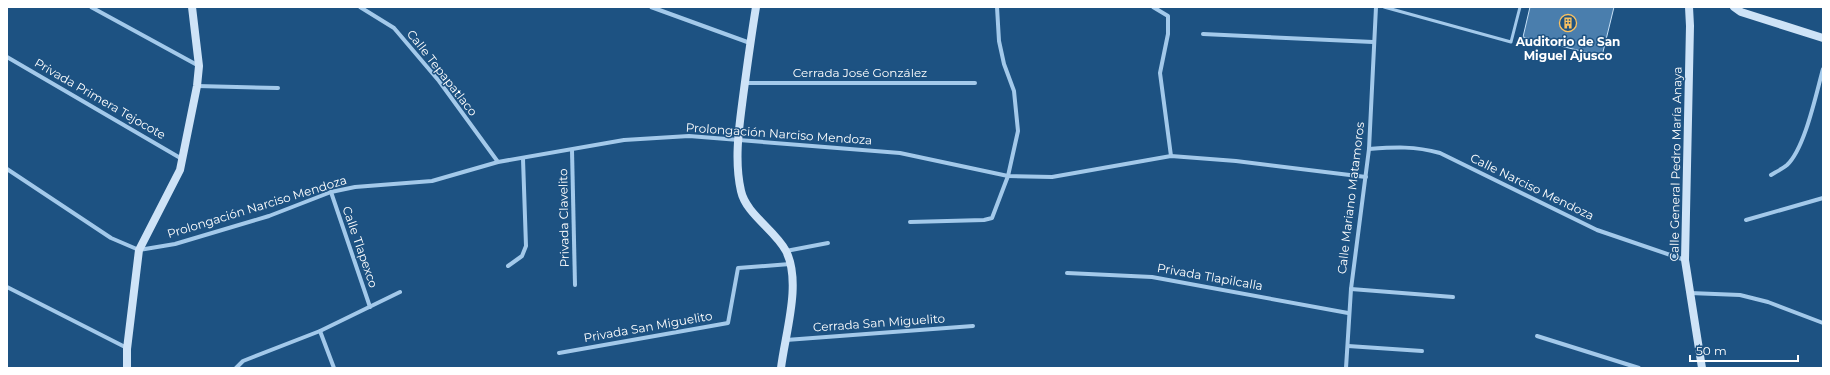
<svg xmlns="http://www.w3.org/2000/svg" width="1830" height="375" viewBox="0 0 1830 375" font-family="Montserrat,sans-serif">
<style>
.building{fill:#4a7ead;stroke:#c7e1f7}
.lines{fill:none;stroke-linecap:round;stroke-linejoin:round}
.lane{stroke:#a3c9ea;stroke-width:3}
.street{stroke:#a3c9ea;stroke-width:4}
.secondary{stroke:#cee3f7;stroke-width:8}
.labels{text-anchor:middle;stroke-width:3;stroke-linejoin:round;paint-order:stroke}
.poi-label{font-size:12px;font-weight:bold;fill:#fff;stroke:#1d5282}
.street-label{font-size:12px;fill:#fff;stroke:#1d5282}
</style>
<rect width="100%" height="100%" fill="#1d5282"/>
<polygon class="building" points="1530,7 1614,7 1602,56 1523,37"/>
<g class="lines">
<polyline class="lane" points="1384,7 1511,42 1520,7"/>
<g class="street">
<polyline points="91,7 199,66"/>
<polyline points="360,7 394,28 439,81 498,162"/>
<polyline points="651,7 750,43"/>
<polyline points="1153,7 1168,16 1168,34 1160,73 1171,156"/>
<polyline points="1203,34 1373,42"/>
<polyline points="7,57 182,159"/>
<polyline points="745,83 975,83"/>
<polyline points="197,86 278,88"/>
<path d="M1369,149C1396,147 1414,146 1440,153L1597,230L1685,260"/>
<polyline points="572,150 575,285"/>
<polyline points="7,169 111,238 139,250 175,244 269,216 331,192 355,187 432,181 498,162 624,140 689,136 900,153 1008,176 1052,177 1171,156 1236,161 1366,177"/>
<path d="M1771,175C1776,172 1782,169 1787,165C1805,148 1816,94 1823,69"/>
<polyline points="331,192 370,307"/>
<polyline points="1746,220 1823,198"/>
<polyline points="910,222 984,220 992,218 1008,176 1018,131 1014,91 1004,64 999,41 997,7"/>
<polyline points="786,251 828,243"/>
<polyline points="508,266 522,256 526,246 523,159"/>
<polyline points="1067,273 1152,277 1348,313"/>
<polyline points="7,287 127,348"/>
<polyline points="1351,289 1453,297"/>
<polyline points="1690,293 1740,295 1768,302 1823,323"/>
<polyline points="320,331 334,368"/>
<polyline points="1537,336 1639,368"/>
<polyline points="786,340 973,326"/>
<polyline points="1348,346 1422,351"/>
<polyline points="559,353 728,323 738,268 790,264"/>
<polyline points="236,368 243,361 320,331 400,292"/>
<polyline points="1346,368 1351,289 1369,149 1376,7"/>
</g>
<g class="secondary">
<path d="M756,7C751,37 747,67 743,97C739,128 734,160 741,191C746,214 775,230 786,251C802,283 785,334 781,368"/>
<polyline points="1689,7 1690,26 1685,260 1702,368"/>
<polyline points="1734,7 1741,12 1823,38"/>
<polyline points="127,368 127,349 139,250 180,170 197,86 199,66 192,7"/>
</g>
</g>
<defs>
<g id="building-ring" transform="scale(0.9)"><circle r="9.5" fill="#1d5282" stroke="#f9c161" stroke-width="1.5"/><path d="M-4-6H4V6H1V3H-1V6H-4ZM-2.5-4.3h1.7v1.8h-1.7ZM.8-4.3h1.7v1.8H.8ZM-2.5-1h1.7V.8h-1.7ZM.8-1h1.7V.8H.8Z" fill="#f9c161"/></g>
</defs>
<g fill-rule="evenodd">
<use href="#building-ring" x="1568" y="23"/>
</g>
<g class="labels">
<g class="poi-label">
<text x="1568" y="46">Auditorio de San<tspan x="1568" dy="14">Miguel Ajusco</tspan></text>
</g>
<g class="street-label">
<text transform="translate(442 73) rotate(52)" y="4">Calle Tepapatlaco</text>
<text x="860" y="77">Cerrada José González</text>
<text transform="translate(100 99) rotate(30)" y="4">Privada Primera Tejocote</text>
<text transform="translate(779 134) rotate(4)" y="4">Prolongación Narciso Mendoza</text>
<text transform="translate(1676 164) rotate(-89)" y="4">Calle General Pedro María Anaya</text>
<text transform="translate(1532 187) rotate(26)" y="4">Calle Narciso Mendoza</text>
<text transform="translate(1351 198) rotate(-83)" y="4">Calle Mariano Matamoros</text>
<text transform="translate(257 207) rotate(-17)" y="4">Prolongación Narciso Mendoza</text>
<text transform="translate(564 218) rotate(-91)" y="4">Privada Clavelito</text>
<text transform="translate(360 247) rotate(71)" y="4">Calle Tlapexco</text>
<text transform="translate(1210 277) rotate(10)" y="4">Privada Tlapilcalla</text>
<text transform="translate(879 323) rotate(-4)" y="4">Cerrada San Miguelito</text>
<text transform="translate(648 327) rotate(-10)" y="4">Privada San Miguelito</text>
</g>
</g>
<rect width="1830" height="375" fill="none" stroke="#ffffff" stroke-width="16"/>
<path d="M1690 355v6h108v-6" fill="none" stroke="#ffffff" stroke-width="2"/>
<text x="1696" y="355" font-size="12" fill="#ffffff" stroke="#1d5282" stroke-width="3" paint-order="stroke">50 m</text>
</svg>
